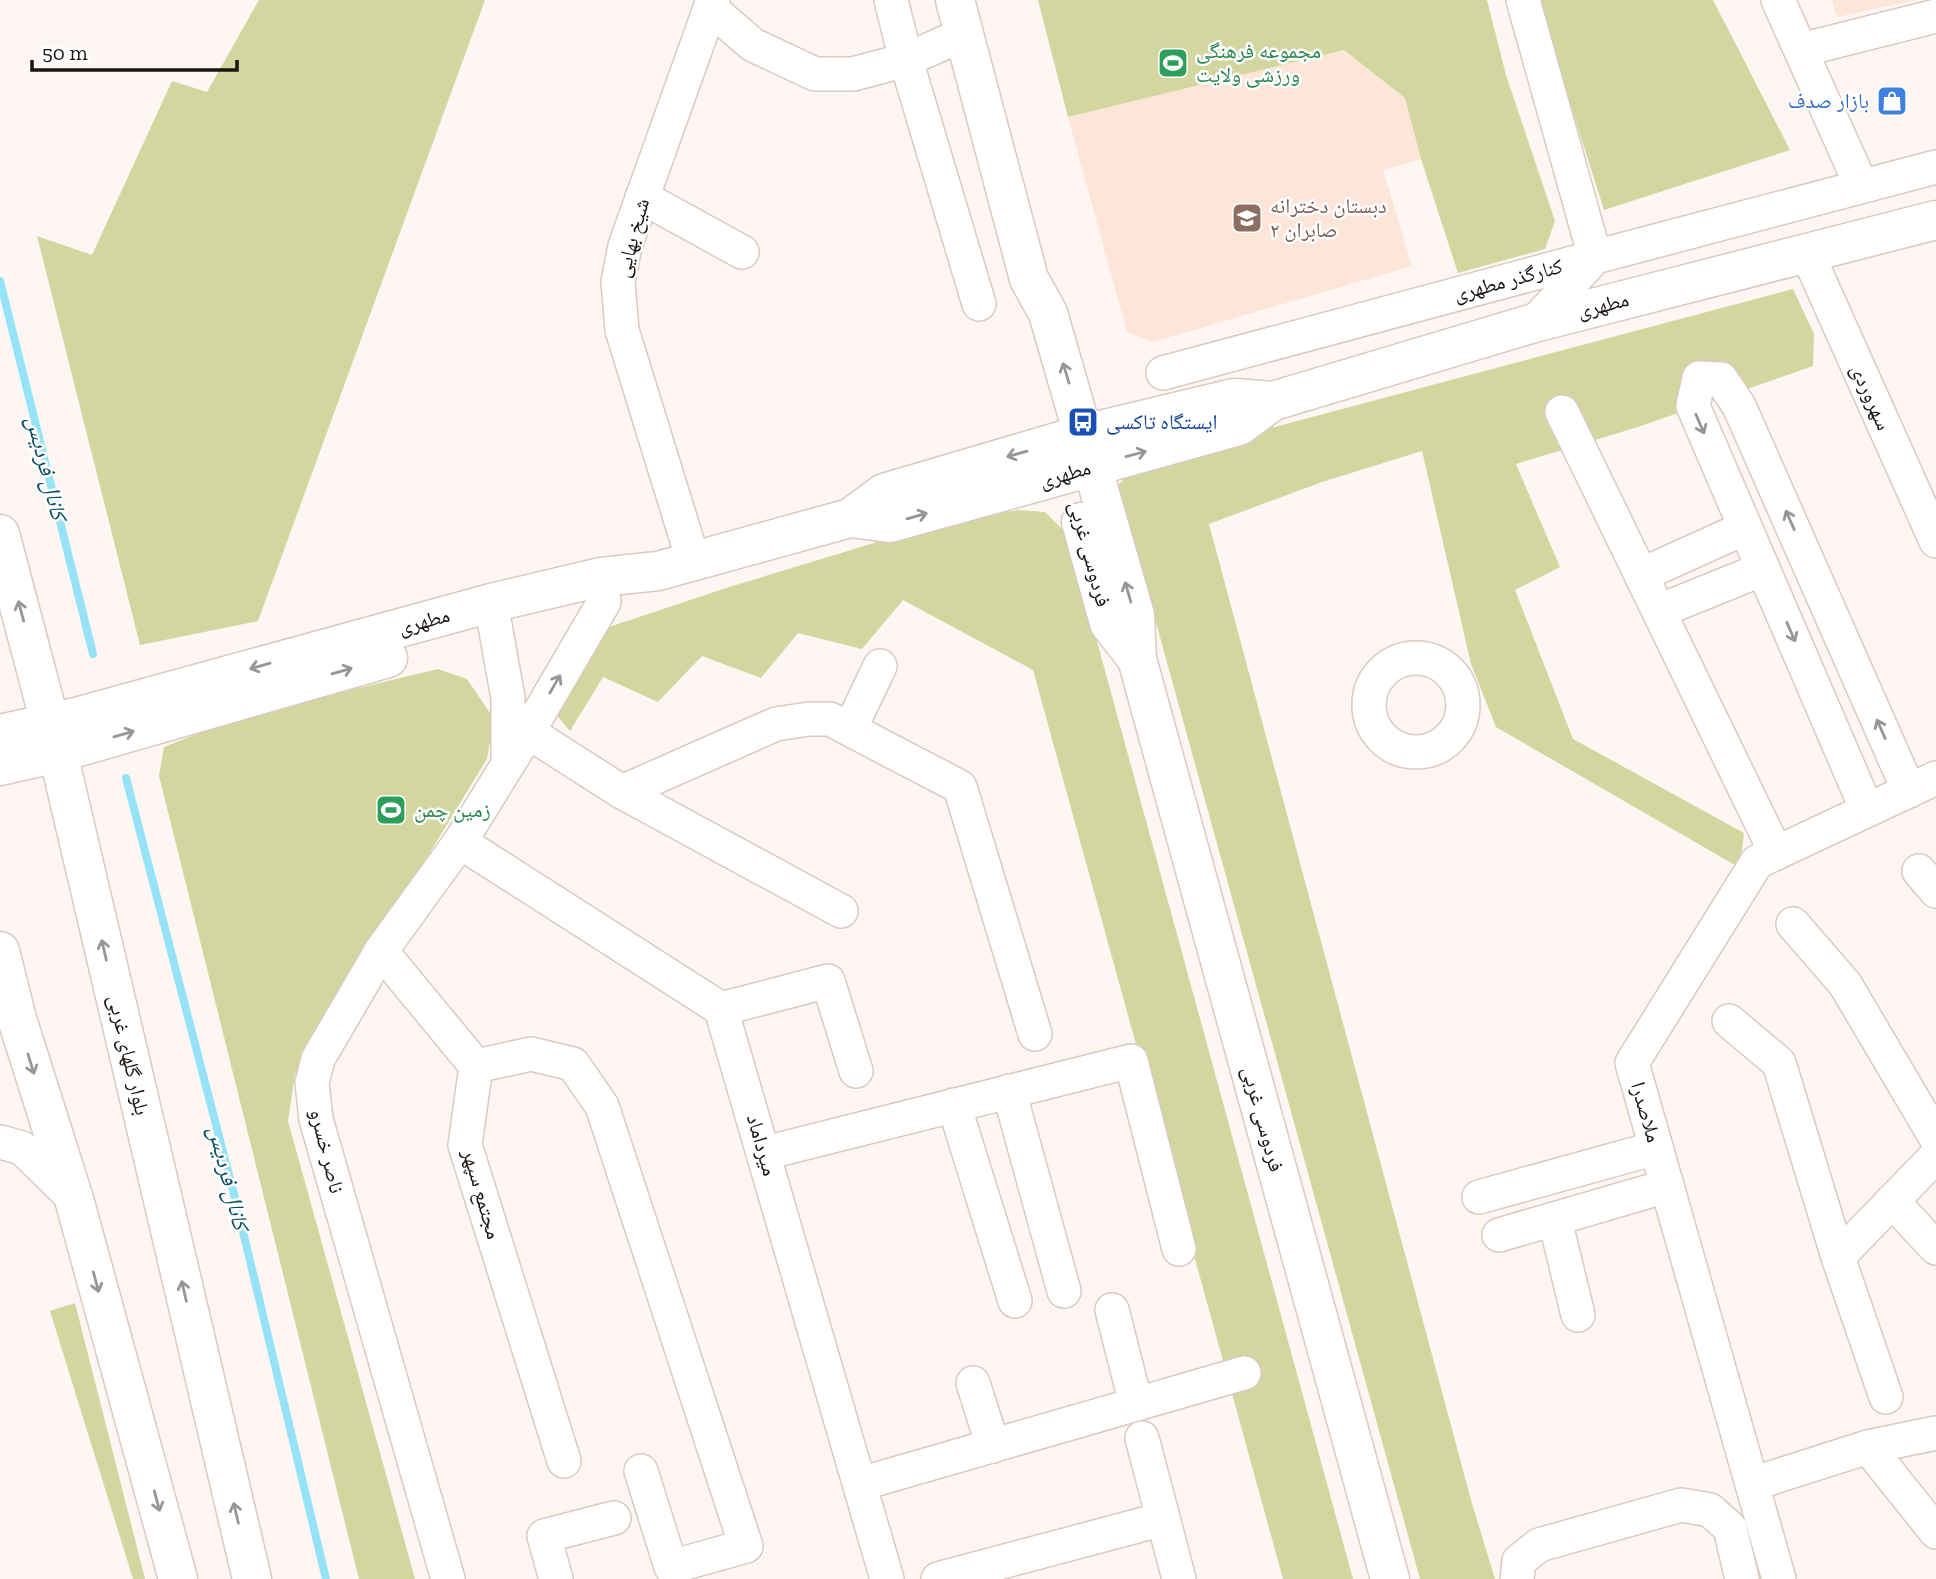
<svg xmlns="http://www.w3.org/2000/svg" width="1936" height="1579" viewBox="0 0 1936 1579" font-family="'Zilla Slab','Noto Naskh Arabic',serif">
<style>
.built{fill:#fde5d7}
.green{fill:#d2d7a0}
.lines{fill:none;stroke-linecap:round;stroke-linejoin:round}
.stream{stroke:#96e3f7;stroke-width:8}
.minor-casing{stroke:#dacac0;stroke-width:36}
.secondary-casing{stroke:#dacac0;stroke-width:41}
.minor{stroke:#fff;stroke-width:33}
.secondary{stroke:#fff;stroke-width:38}
.oneway{stroke:#989694}
.labels{text-anchor:middle;stroke-width:5;stroke-linejoin:round;paint-order:stroke}
.leisure-label{font-size:21px;fill:#27864d;stroke:#fff;text-anchor:start}
.shop-label{font-size:21px;fill:#366cbe;stroke:#fff;text-anchor:end}
.education-label{font-size:21px;fill:#785e54;stroke:#fff;text-anchor:start}
.street-label{font-size:21px;fill:#1b1512;stroke:#fff}
.transit-label{font-size:21px;fill:#164399;stroke:#fff;text-anchor:start}
.water-label{font-size:23px;font-style:italic;fill:#0a4f5d;stroke:#fff}
</style>
<rect width="100%" height="100%" fill="#fdf6f2"/>
<g class="built">
<polygon points="1832,0 1916,0 1837,17"/>
<polygon points="1344,50 1405,98 1421,159 1383,170 1412,266 1153,342 1127,332 1068,117"/>
</g>
<g class="green">
<polygon points="259,0 485,0 258,621 140,645 37,236 92,255 172,81 207,92"/>
<polygon points="1038,0 1487,0 1506,75 1555,221 1545,249 1458,273 1421,159 1405,98 1344,50 1068,117"/>
<polygon points="1537,0 1713,0 1790,150 1604,210"/>
<polygon points="1793,289 1814,334 1813,366 1638,427 1516,464 1560,567 1515,590 1573,739 1744,833 1740,868 1496,727 1471,664 1422,451 1322,482 1209,524 1471,1500 1495,1579 1420,1579 1118,485 1139,463"/>
<polygon points="1019,510 1045,512 1068,535 1353,1579 1283,1579 1033,670 903,600 862,649 798,633 761,678 702,656 658,702 603,677 570,731 554,712 606,628 726,588 950,520"/>
<polygon points="438,669 467,679 494,719 487,759 295,1074 288,1121 415,1579 359,1579 159,776 164,747 242,716"/>
<polygon points="75,1303 145,1579 133,1579 50,1311"/>
</g>
<g class="lines">
<g class="stream">
<polyline points="0,281 93,654"/>
<polyline points="126,778 235,1198 326,1579"/>
</g>
<g class="minor-casing">
<g id="minor">
<polyline points="891,0 906,60 979,304"/>
<polyline points="1778,0 1861,185"/>
<polyline points="710,8 753,45 815,74 853,74 906,60 964,34"/>
<polyline points="1801,50 1936,16"/>
<polyline points="642,197 742,252"/>
<polyline points="1807,253 1936,541"/>
<polyline points="1534,323 1595,257 1936,167"/>
<polyline points="1163,373 1595,257 1523,0"/>
<polyline points="1562,412 1776,853"/>
<polyline points="693,560 622,330 618,282 625,246 713,0"/>
<polyline points="1641,575 1745,528"/>
<polyline points="491,603 508,698 508,764"/>
<polyline points="1659,611 1763,569"/>
<circle cx="1416" cy="705" r="47"/>
<polyline points="850,729 880,666"/>
<polyline points="528,732 622,792 841,911"/>
<polyline points="622,792 776,724 809,719 830,719 960,787 1035,1034"/>
<polyline points="1867,810 1693,406 1699,378 1721,379 1739,406 1909,791"/>
<polyline points="460,842 721,1009 887,1579"/>
<polyline points="1919,871 1936,891"/>
<polyline points="1793,924 1845,984 1936,1138"/>
<polyline points="381,951 476,1066 465,1145 564,1461"/>
<polyline points="721,1009 828,981 856,1071"/>
<polyline points="1729,1021 1779,1063 1838,1257 1886,1397"/>
<polyline points="476,1066 531,1054 573,1064 602,1106 746,1546 671,1567 641,1471"/>
<polyline points="1009,1091 1064,1291"/>
<polyline points="954,1105 1015,1301"/>
<polyline points="0,1142 22,1148 74,1199"/>
<polyline points="765,1153 1131,1061 1179,1249"/>
<polyline points="1479,1197 1656,1148"/>
<polyline points="1892,1201 1936,1248"/>
<polyline points="1555,1220 1578,1315"/>
<polyline points="1499,1235 1667,1186"/>
<polyline points="1838,1257 1936,1156"/>
<polyline points="1112,1310 1136,1404"/>
<polyline points="973,1383 993,1446"/>
<polyline points="1142,1438 1179,1579"/>
<polyline points="1868,1447 1936,1532"/>
<polyline points="860,1484 1244,1373"/>
<polyline points="1752,1484 1868,1447 1936,1433"/>
<polyline points="448,1579 316,1119 312,1083 318,1059 381,951 460,842 528,732 604,602 601,577"/>
<polyline points="556,1579 544,1536 614,1518"/>
<polyline points="938,1579 1163,1519"/>
<polyline points="1517,1579 1519,1561 1539,1545 1681,1505 1710,1510 1730,1528 1742,1579"/>
<polyline points="1779,1579 1632,1063 1757,862 1936,778"/>
</g>
</g>
<g class="secondary-casing">
<g id="secondary">
<polyline points="955,0 1029,279 1048,313 1135,615 1137,659 1390,1579"/>
<polyline points="850,518 890,523 1239,426 1273,401 1534,323 1936,220"/>
<polyline points="1081,522 1109,623 1137,659"/>
<polyline points="0,534 58,753 252,1579"/>
<polyline points="0,734 76,717 491,603 601,577 658,571 850,518 884,493 1084,434 1234,398 1273,401"/>
<polyline points="0,766 58,753 388,658"/>
<polyline points="0,951 17,1019 74,1199 178,1579"/>
</g>
</g>
<use href="#minor" class="minor"/>
<use href="#secondary" class="secondary"/>
</g>
<defs><path id="oneway-shaft" d="M-6 0H5M1.5-3L5.5 0L1.5 3" fill="none" stroke-width="1.6" stroke-linecap="round" stroke-linejoin="round" transform="scale(1.75)"/></defs>
<g class="oneway">
<use href="#oneway-shaft" transform="translate(1066 373) rotate(-107)"/>
<use href="#oneway-shaft" transform="translate(1700 424) rotate(67)"/>
<use href="#oneway-shaft" transform="translate(1017 454) rotate(164)"/>
<use href="#oneway-shaft" transform="translate(1136 454) rotate(-15)"/>
<use href="#oneway-shaft" transform="translate(917 516) rotate(-16)"/>
<use href="#oneway-shaft" transform="translate(1790 520) rotate(-114)"/>
<use href="#oneway-shaft" transform="translate(1128 592) rotate(-106)"/>
<use href="#oneway-shaft" transform="translate(21 611) rotate(-105)"/>
<use href="#oneway-shaft" transform="translate(1791 632) rotate(67)"/>
<use href="#oneway-shaft" transform="translate(260 666) rotate(164)"/>
<use href="#oneway-shaft" transform="translate(342 671) rotate(-16)"/>
<use href="#oneway-shaft" transform="translate(555 684) rotate(-60)"/>
<use href="#oneway-shaft" transform="translate(1881 729) rotate(-114)"/>
<use href="#oneway-shaft" transform="translate(124 734) rotate(-16)"/>
<use href="#oneway-shaft" transform="translate(104 950) rotate(-103)"/>
<use href="#oneway-shaft" transform="translate(31 1064) rotate(73)"/>
<use href="#oneway-shaft" transform="translate(96 1282) rotate(75)"/>
<use href="#oneway-shaft" transform="translate(184 1291) rotate(-103)"/>
<use href="#oneway-shaft" transform="translate(157 1501) rotate(75)"/>
<use href="#oneway-shaft" transform="translate(236 1513) rotate(-103)"/>
</g>
<defs>
<g id="stadium-square" transform="scale(1.575)"><rect x="-9" y="-9" width="18" height="18" rx="4" fill="#2e9e5b" stroke="#fff"/><path d="M0-5a6.5 5 0 1 0 0 10a6.5 5 0 1 0 0-10ZM-3.5-1.8h7v3.6h-7Z" fill="#fff"/></g>
<g id="shop-square" transform="scale(1.575)"><rect x="-9" y="-9" width="18" height="18" rx="4" fill="#3f7fe0" stroke="#fff"/><path d="M-5-2.5h2.3a2.7 3.5 0 0 1 5.4 0H5L5.5 6h-11ZM-1.5-2.5h3a1.5 2.3 0 0 0-3 0Z" fill="#fff"/></g>
<g id="school-square" transform="scale(1.575)"><rect x="-9" y="-9" width="18" height="18" rx="4" fill="#8d6e63" stroke="#fff"/><path d="M0-5L7-2L0 1L-7-2ZM-4 1L0 2.5L4 1V4Q0 6-4 4Z" fill="#fff"/></g>
<g id="bus-square" transform="scale(1.575)"><rect x="-9" y="-9" width="18" height="18" rx="4" fill="#1a4fb4" stroke="#fff"/><path d="M-5-6H5V4H4V6H2V4H-2V6H-4V4H-5ZM-3.5-4V0h7V-4ZM-3.5 1.2v1.5H-2V1.2ZM2 1.2v1.5H3.5V1.2Z" fill="#fff"/></g>
</defs>
<g fill-rule="evenodd">
<use href="#stadium-square" x="1173" y="63"/>
<use href="#shop-square" x="1892" y="101"/>
<use href="#school-square" x="1247" y="218"/>
<use href="#bus-square" x="1083" y="422"/>
<use href="#stadium-square" x="391" y="810"/>
</g>
<g class="labels">
<g class="leisure-label">
<text x="1196" y="58">مجموعه فرهنگی<tspan x="1196" dy="24">ورزشی ولایت</tspan></text>
<text x="414" y="817">زمین چمن</text>
</g>
<g class="shop-label">
<text x="1869" y="108">بازار صدف</text>
</g>
<g class="education-label">
<text x="1270" y="213">دبستان دخترانه<tspan x="1270" dy="24">صابران ۲</tspan></text>
</g>
<g class="street-label">
<text transform="translate(632 238) rotate(-75)" y="7">شیخ بهایی</text>
<text transform="translate(1508 280) rotate(-15)" y="7">کنارگذر مطهری</text>
<text transform="translate(1603 305) rotate(-14)" y="7">مطهری</text>
<text transform="translate(1871 397) rotate(66)" y="7">سهروردی</text>
<text transform="translate(1065 474) rotate(-16)" y="7">مطهری</text>
<text transform="translate(1090 554) rotate(75)" y="7">فردوسی غربی</text>
<text transform="translate(424 621) rotate(-15)" y="7">مطهری</text>
<text transform="translate(129 1055) rotate(77)" y="7">بلوار گلهای غربی</text>
<text transform="translate(1646 1112) rotate(74)" y="7">ملاصدرا</text>
<text transform="translate(1263 1119) rotate(75)" y="7">فردوسی غربی</text>
<text transform="translate(762 1145) rotate(74)" y="7">میرداماد</text>
<text transform="translate(327 1151) rotate(76)" y="7">ناصر خسرو</text>
<text transform="translate(482 1194) rotate(74)" y="7">مجتمع سپهر</text>
</g>
<g class="transit-label">
<text x="1106" y="429">ایستگاه تاکسی</text>
</g>
<g class="water-label">
<text transform="translate(47 468) rotate(76)" y="8">کانال فردیس</text>
<text transform="translate(229 1178) rotate(76)" y="8">کانال فردیس</text>
</g>
</g>
<path d="M32 60v10h205v-10" fill="none" stroke="#1b1512" stroke-width="3.5"/>
<text x="42" y="60" font-size="21" fill="#1b1512" stroke="#ffffff" stroke-width="5" paint-order="stroke">50 m</text>
</svg>
